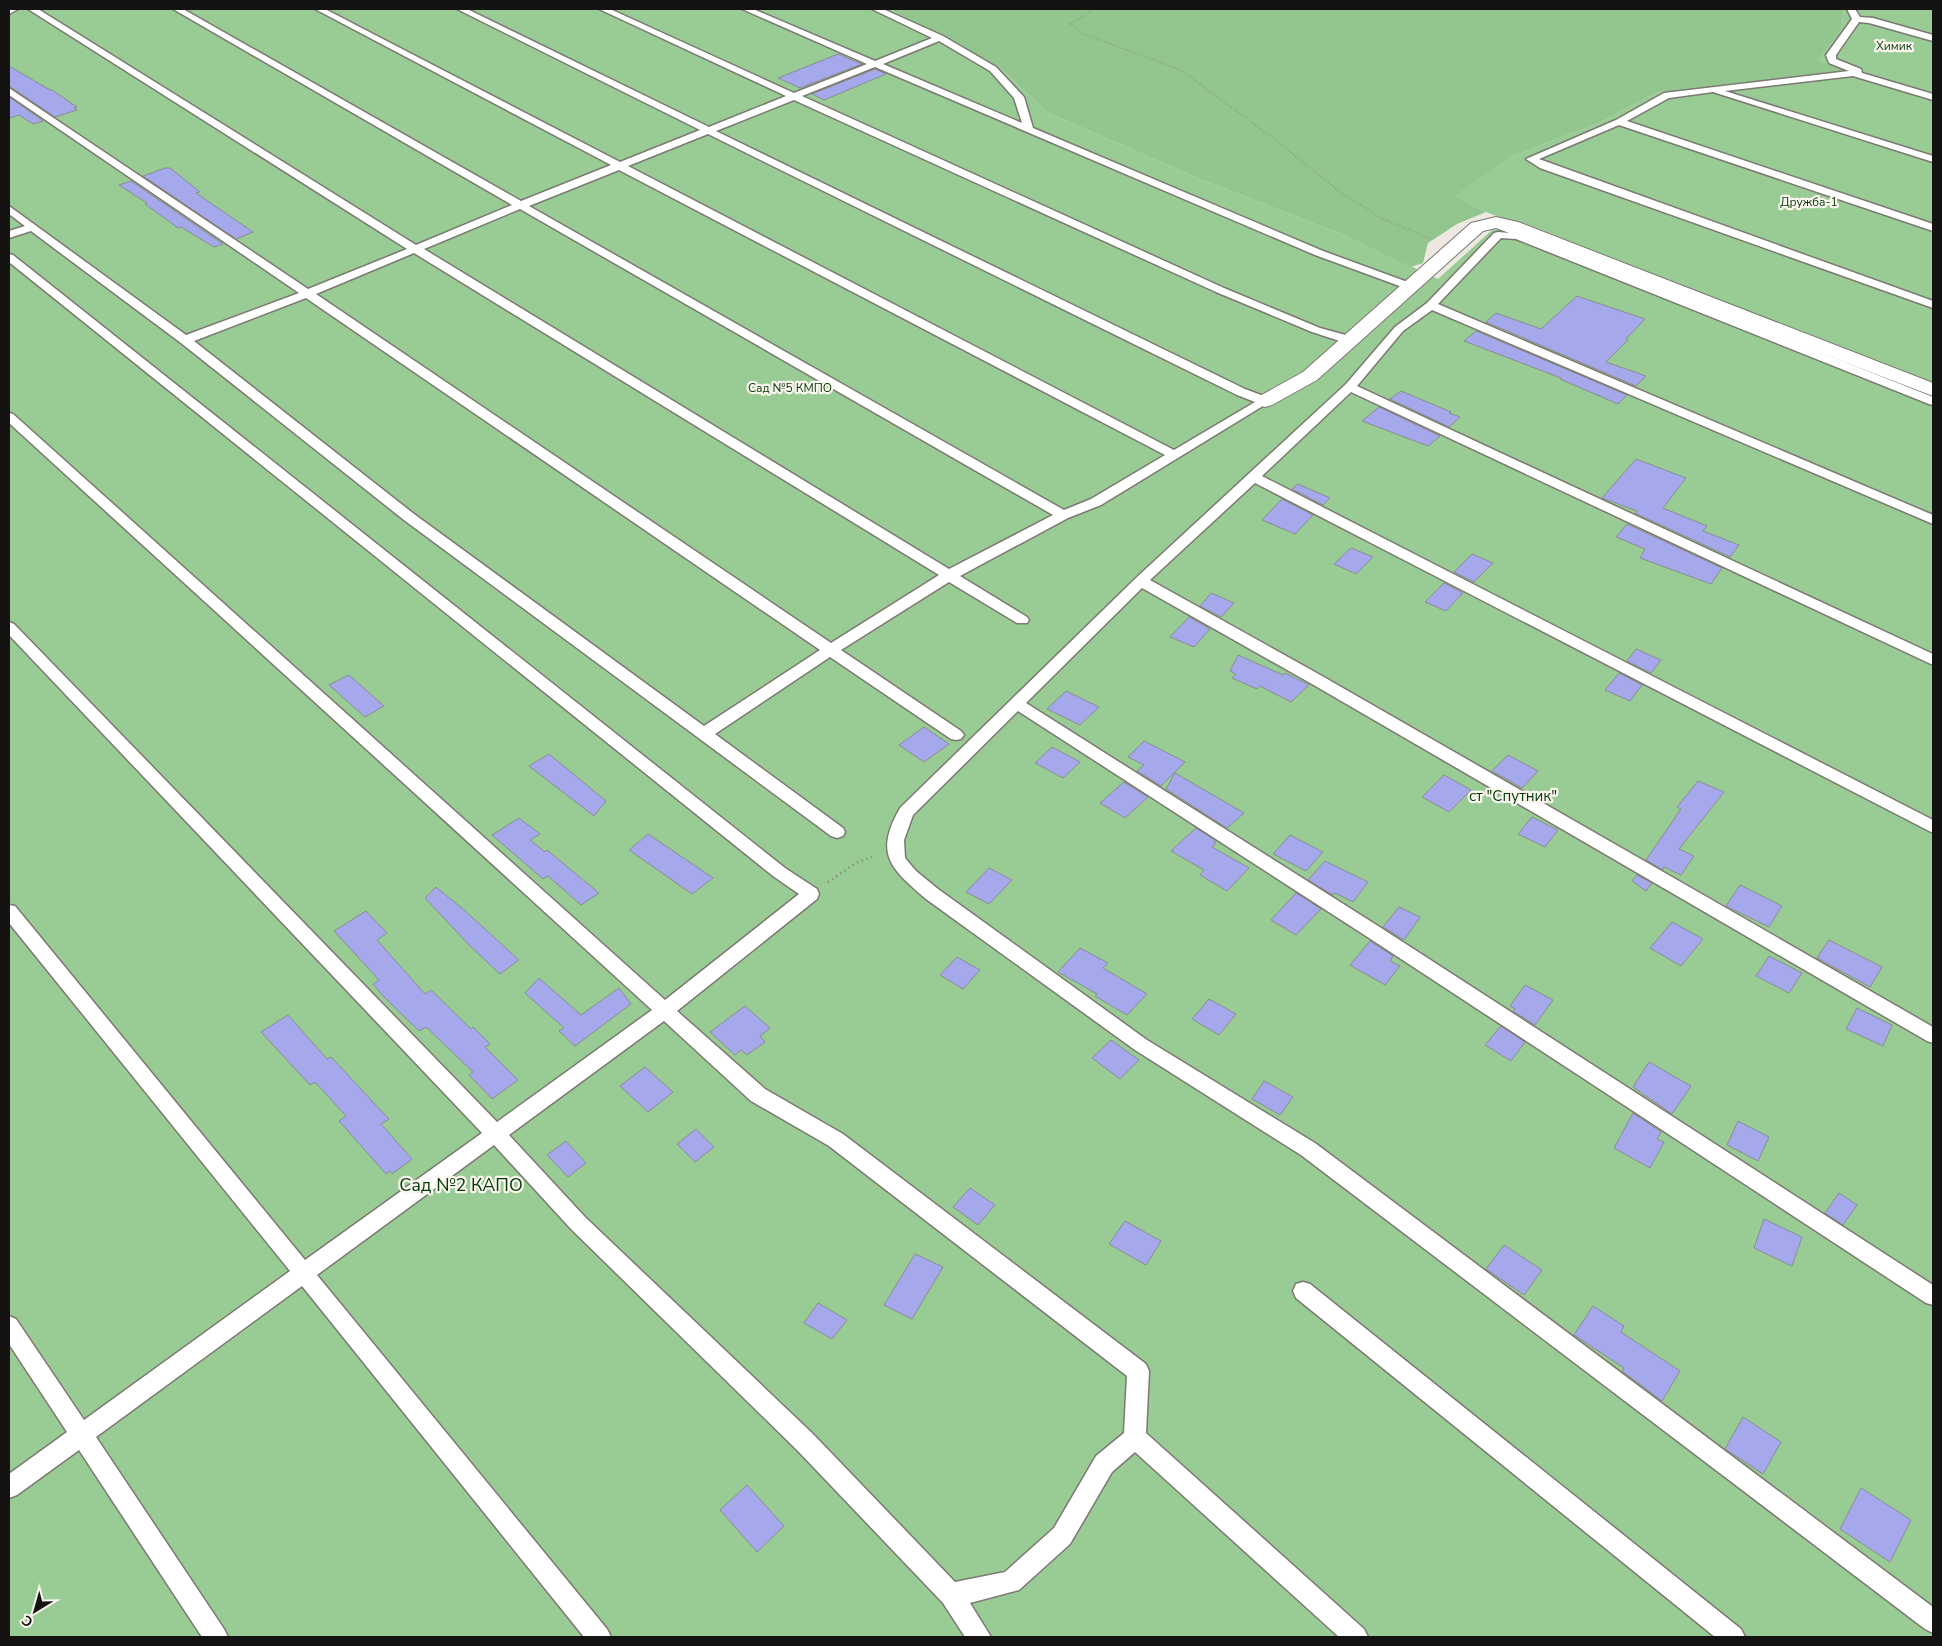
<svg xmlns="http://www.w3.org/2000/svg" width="1942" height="1646" viewBox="0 0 1942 1646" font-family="'Nunito Sans',sans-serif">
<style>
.green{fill:#98cc94}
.forest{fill:#93c68f}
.building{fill:#a5a9eb;stroke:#8b8c93}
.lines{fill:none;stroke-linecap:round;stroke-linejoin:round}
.lane-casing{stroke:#7c7872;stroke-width:3}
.street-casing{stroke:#7c7872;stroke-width:2}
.path-far1{stroke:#85827e;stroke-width:2;stroke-dasharray:0.5 2.5;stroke-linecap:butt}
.path{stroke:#85827e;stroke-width:3;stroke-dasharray:1 4;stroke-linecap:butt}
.lane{fill:#fff;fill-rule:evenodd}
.street{fill:#fff;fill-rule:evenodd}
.labels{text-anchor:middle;stroke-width:4.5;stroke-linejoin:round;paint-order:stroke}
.far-park-label{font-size:12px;fill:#033b04;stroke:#faf5ef}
.park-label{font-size:15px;fill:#033b04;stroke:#faf5ef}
.near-park-label{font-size:18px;fill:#033b04;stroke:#faf5ef}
</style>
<rect width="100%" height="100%" fill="#ede8e2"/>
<g class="green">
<polygon points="9,9 889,9 1001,68 1046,112 1200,179 1344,235 1438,279 1492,230 1508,229 1933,394 1933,1637 9,1637"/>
<polygon points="1844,9 1933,9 1933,385 1486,212 1453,196 1513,156 1601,122 1655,93 1812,76 1845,69 1819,60 1841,31"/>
</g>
<polygon class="forest" points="889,9 1844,9 1841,31 1819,60 1846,70 1812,76 1655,93 1601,122 1513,156 1454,196 1486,212 1457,224 1428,243 1423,263 1411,267 1344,235 1200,179 1046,112 1001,68"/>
<g class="building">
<polygon points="838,54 862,64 800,88 778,78"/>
<polygon points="9,66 50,90 52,90 77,107 74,108 77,110 55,117 9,86"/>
<polygon points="875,69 886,74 824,100 812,94"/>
<polygon points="9,97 43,121 33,124 19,115 9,118"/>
<polygon points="165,168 170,168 200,192 196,193 253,232 236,239 143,176"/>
<polygon points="131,181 223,244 214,247 181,227 178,228 145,204 147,203 119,185"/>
<polygon points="1577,296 1645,319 1626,339 1628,340 1606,362 1646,376 1636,386 1486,322 1496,313 1541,329"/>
<polygon points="1476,331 1627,395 1618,404 1560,379 1561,378 1464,341"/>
<polygon points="1401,391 1451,412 1449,413 1460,417 1449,427 1390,399"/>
<polygon points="1379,407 1440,436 1428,446 1362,421"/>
<polygon points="1636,459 1686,478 1663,508 1707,526 1703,531 1739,545 1730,557 1635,513 1637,511 1602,498"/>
<polygon points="1298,484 1330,498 1323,505 1292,489"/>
<polygon points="1282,499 1313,515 1295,534 1262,520"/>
<polygon points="1627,524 1722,568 1711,584 1640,558 1645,549 1616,537"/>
<polygon points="1351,548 1373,557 1356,574 1334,564"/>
<polygon points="1472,554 1493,563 1474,582 1454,572"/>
<polygon points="1444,583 1463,593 1446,611 1425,602"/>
<polygon points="1211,593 1234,603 1221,617 1200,606"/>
<polygon points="1189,617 1210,629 1194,647 1170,637"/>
<polygon points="1636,649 1661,660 1651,673 1627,661"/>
<polygon points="1238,655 1283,675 1285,673 1309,685 1291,702 1260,686 1257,689 1232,678 1236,674 1230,671"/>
<polygon points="1619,673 1642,685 1630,701 1605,690"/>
<polygon points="349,675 384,706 365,717 329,685"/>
<polygon points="1066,691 1099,707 1080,725 1047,709"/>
<polygon points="924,727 949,744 924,762 899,745"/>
<polygon points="1144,741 1185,762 1161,786 1137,771 1144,765 1128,757"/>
<polygon points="1052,747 1080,762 1063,778 1035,763"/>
<polygon points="549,754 606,801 594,816 529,766"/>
<polygon points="1508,755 1538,771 1522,788 1492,771"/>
<polygon points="1175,773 1244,813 1227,828 1166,789"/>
<polygon points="1444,775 1471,790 1449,812 1422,797"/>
<polygon points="1698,781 1724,792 1679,849 1694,856 1681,875 1664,867 1663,870 1646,860 1681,809 1677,807"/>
<polygon points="1124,782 1148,797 1125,818 1100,803"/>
<polygon points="1532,817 1558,830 1545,847 1518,834"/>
<polygon points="519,818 540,834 530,840 545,852 547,850 599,893 581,905 548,876 543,879 492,835"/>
<polygon points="1196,828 1215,840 1214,842 1216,843 1212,847 1249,868 1227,891 1200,875 1204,870 1171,851"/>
<polygon points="648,834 713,878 692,894 629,850"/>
<polygon points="1290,835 1323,852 1306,871 1273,854"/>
<polygon points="1325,861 1368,882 1353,902 1335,893 1333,895 1308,880"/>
<polygon points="989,868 1012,880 989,904 966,892"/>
<polygon points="1637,875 1652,883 1646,891 1632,881"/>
<polygon points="1740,885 1782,906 1769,927 1726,906"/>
<polygon points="436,887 463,909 519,960 500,974 470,946 425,898"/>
<polygon points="1296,893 1321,909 1296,935 1271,920"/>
<polygon points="1399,907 1420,917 1404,940 1383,927"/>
<polygon points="366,911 387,933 377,940 425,994 431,990 471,1029 473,1027 490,1044 485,1047 518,1080 492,1099 469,1075 473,1072 426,1027 419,1031 384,997 373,984 379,980 334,931"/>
<polygon points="1672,922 1703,939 1681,966 1650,948"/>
<polygon points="1829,940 1882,967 1870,987 1817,958"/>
<polygon points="1370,941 1393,956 1390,961 1400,966 1385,985 1350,965"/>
<polygon points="1080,948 1108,963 1103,968 1147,994 1127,1015 1095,996 1097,994 1058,972"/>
<polygon points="1769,956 1802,973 1789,993 1756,976"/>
<polygon points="957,957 980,970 963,989 940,975"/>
<polygon points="539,978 581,1015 619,988 631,1004 575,1046 559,1031 564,1028 525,993"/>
<polygon points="1525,985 1553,1000 1535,1025 1513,1011 1515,1009 1510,1006"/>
<polygon points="1209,999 1236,1014 1219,1035 1192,1019"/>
<polygon points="745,1006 770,1028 760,1036 765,1042 747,1055 741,1050 735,1055 710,1032"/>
<polygon points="1857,1008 1892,1025 1883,1046 1846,1029"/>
<polygon points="288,1015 327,1059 331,1057 389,1119 381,1124 412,1159 392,1174 390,1171 386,1174 339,1121 346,1116 315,1082 310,1085 261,1032"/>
<polygon points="1501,1026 1525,1042 1511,1061 1485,1045"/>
<polygon points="1111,1040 1139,1060 1120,1079 1092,1058"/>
<polygon points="1649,1062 1691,1086 1672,1114 1633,1087"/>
<polygon points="645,1067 673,1092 648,1112 620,1086"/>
<polygon points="1264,1081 1293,1097 1280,1115 1252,1099"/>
<polygon points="1633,1113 1661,1132 1657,1139 1664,1142 1650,1168 1614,1148"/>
<polygon points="1738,1121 1769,1137 1758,1161 1727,1145"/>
<polygon points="696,1129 714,1147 695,1162 677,1144"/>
<polygon points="566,1141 586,1163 568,1177 547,1155"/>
<polygon points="970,1188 995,1205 978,1225 953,1207"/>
<polygon points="1839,1193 1857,1205 1843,1225 1825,1213"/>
<polygon points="1764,1219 1802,1237 1792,1266 1754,1248"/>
<polygon points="1125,1221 1161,1241 1146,1265 1109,1244"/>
<polygon points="1504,1245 1542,1270 1524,1295 1486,1269"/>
<polygon points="915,1254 943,1267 912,1319 884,1305"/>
<polygon points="818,1303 847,1320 832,1339 804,1323"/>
<polygon points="1593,1306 1624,1326 1621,1332 1680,1371 1662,1401 1622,1371 1624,1368 1574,1335"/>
<polygon points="1743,1417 1781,1442 1763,1474 1725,1449"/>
<polygon points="747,1485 784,1526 757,1552 720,1510"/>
<polygon points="1861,1488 1911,1520 1890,1562 1840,1529"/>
</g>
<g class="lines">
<g class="lane-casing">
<g id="lane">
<polygon points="9,9 18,9 9,14"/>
<path d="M28,9H38L416,245L512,205L173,9H183L521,201L611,165L315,9H325L620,162L700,130L457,9H467L709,127L786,96L599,9H610L794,93L867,64L742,9H753L875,61L932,38L872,9H883L943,36L996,67L1024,97L1033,128L1323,251L1413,284L1415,286L1409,289L1405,288L1315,255L875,67L802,96L1224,288L1320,328L1353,337L1355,340L1349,344L1312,332L1216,292L794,100L716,131L1245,389L1269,398L1271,401L1101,505L1068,518L960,576L1027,617L1029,620L1027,623H1017L949,582L841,650L961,731L964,735L961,739L956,740L951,739L830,657L715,734L843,828L845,832L843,836L837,838L831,836L404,520L181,343L31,231L9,238V231L25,226L9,214V206L186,335L299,293L9,95V88L308,289L407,249ZM939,41L990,71L1014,98L1022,123L883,64ZM708,134L1237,395L1255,402L1174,450L628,166ZM619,170L1165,455L1091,499L1064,510L529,206ZM520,209L1053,515L949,569L424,249ZM414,253L939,575L831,643L316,294ZM306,298L820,650L704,726L414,514L194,341Z"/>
<polygon points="1847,9 1855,9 1860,17 1873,18 1933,35 1933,41 1869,23 1859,22 1836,55 1836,59 1861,69 1862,73 1933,94 1933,100 1853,76 1725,91 1933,156 1933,162 1713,92 1669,98 1627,121 1933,224 1933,231 1619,125 1539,159 1933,301 1933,308 1540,168 1526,159 1616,120 1664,93 1849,71 1829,63 1826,55 1852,19"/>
<path d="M1498,232L1522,234L1933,397V405L1929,404L1516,239L1501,238L1438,304L1933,515V524L1432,310L1403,331L1357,386L1933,654V665L1351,392L1262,476L1933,820V833L1255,483L1150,580L1322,676L1933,1027V1043L1927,1041L1312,684L1142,588L1026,703L1378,926L1933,1285V1305L1926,1303L1366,936L1018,711L913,815L904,840L905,858L916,871L938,889L1147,1040L1315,1143L1933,1607V1633L1925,1629L1301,1155L1135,1050L926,899C890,868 874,854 900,808L1136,578L1346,384L1395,327L1427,303L1494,233Z"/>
<path d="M9,254L13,255L785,868L817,889L819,894L817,899L677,1011L765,1089L843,1134L1146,1364L1149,1371L1146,1433L1364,1629L1368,1637H1339L1135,1452L1112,1472L1070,1544L1019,1590L970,1603L991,1637H965L943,1603L797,1450L571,1229L494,1145L317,1275L607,1629L611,1637H584L302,1286L96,1437L224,1629L228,1637H202L79,1450L17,1495L9,1498V1474L67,1432L9,1344V1316L16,1319L84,1420L290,1271L9,923V905L15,906L305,1260L482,1133L9,635V622L14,624L497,1122L652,1010L9,423V413L13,414L665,1000L799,894L773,876L9,262ZM664,1021L751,1101L829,1146L1127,1376L1124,1433L1096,1456L1054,1528L1005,1572L955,1582L813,1434L585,1217L509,1135Z"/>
<polygon points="1303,1282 1310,1284 1741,1629 1745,1637 1715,1637 1296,1298 1293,1291 1296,1284"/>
</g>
</g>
<g class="street-casing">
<polygon id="street" points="1496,217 1518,222 1933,383 1933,396 1496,228 1483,231 1317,380 1272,405 1265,407 1258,405 1255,401 1258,397 1303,372 1471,223"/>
</g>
<polyline class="path-far1" points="1094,9 1071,24 1081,33 1181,70 1274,139 1340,192 1381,218 1431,239"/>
<polyline class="path" points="828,882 856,863 874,856"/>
<use href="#lane" class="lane"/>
<use href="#street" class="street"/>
</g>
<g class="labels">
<g class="far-park-label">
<text x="1894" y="50">Химик</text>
<text x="1809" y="206">Дружба-1</text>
<text x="790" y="392">Сад №5 КМПО</text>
</g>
<g class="park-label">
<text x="1513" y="801">ст "Спутник"</text>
</g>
<g class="near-park-label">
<text x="461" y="1191">Сад №2 КАПО</text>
</g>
</g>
<rect width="1942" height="1646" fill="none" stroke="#141311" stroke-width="20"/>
<g transform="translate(35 1611) rotate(217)" stroke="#faf5ef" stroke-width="4" paint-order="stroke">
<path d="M0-4L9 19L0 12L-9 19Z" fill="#141311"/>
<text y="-8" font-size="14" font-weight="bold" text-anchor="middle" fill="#141311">С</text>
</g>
</svg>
